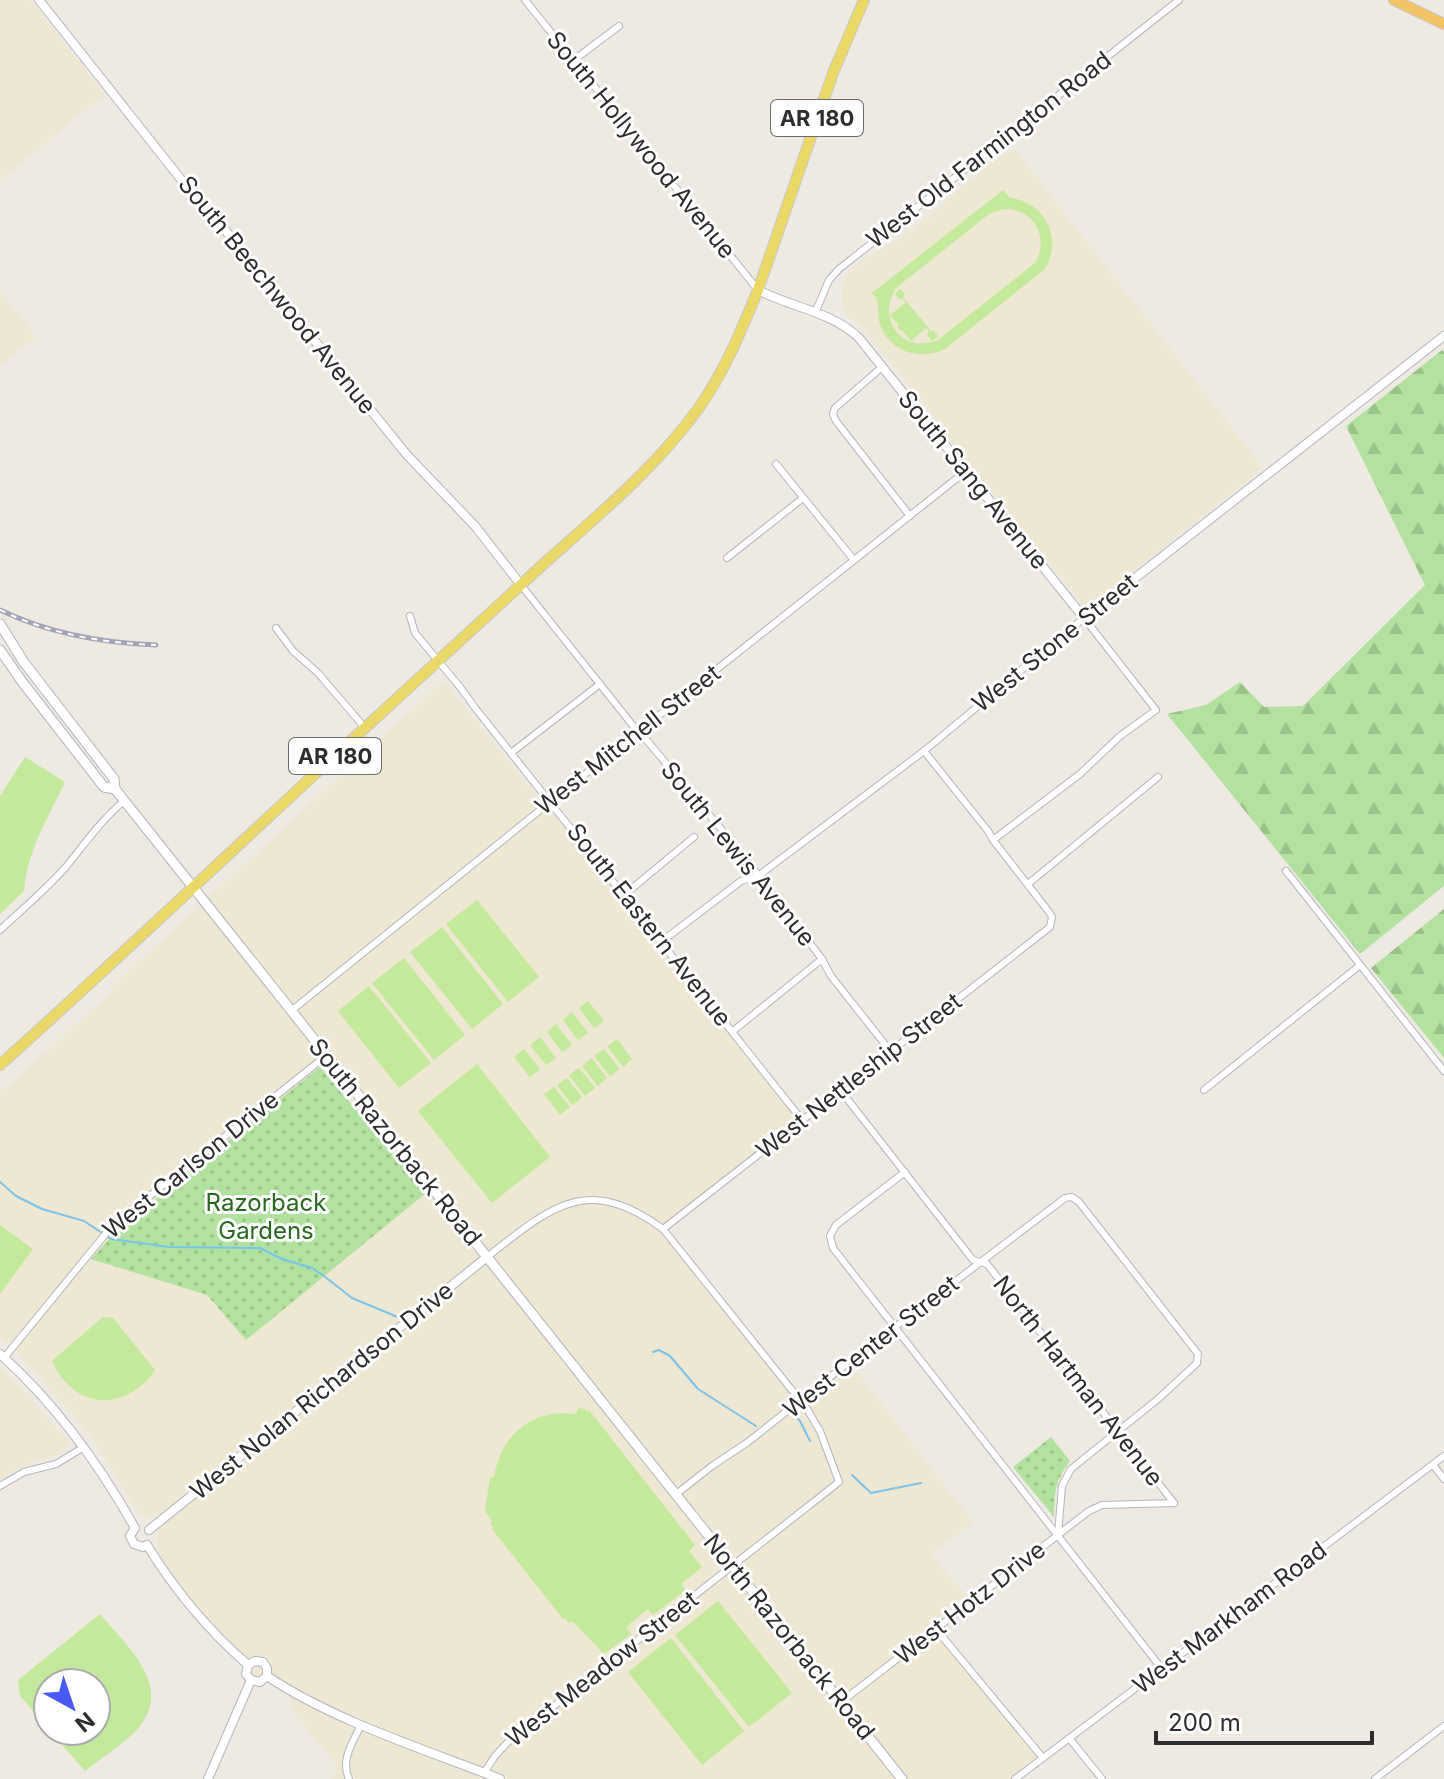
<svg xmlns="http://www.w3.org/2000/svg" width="1444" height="1779" viewBox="0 0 1444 1779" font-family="Inter,sans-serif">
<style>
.education{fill:#eee7d1}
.forest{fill:url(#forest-firs)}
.park{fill:url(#park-dots)}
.pitch{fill:#c2e99c;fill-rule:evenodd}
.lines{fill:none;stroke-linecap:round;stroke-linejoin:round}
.stream{stroke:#78c3eb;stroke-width:2}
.minor-casing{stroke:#b4b5c0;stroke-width:8}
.tertiary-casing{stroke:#b4b5c0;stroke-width:10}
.secondary-casing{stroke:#b4b5c0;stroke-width:11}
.primary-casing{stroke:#c8c8c8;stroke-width:12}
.trunk-casing{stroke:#c8c8c8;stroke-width:12}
.minor{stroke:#fff;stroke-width:6}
.tertiary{stroke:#fff;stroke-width:8}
.secondary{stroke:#fff;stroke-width:9}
.primary{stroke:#ecd867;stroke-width:10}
.trunk{stroke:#f2c464;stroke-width:10}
.rail-casing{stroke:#a3a4b7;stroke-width:5}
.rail{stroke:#fff;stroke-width:2;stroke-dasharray:6;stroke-linecap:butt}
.labels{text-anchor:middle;stroke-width:6;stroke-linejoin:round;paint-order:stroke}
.shield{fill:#fff;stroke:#6c6c6c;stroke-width:2}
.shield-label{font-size:22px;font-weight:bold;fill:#2d2d2d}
.street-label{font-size:24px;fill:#2d2d2d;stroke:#fff}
.park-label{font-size:24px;fill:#276a1e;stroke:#fff}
</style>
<defs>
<pattern id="forest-firs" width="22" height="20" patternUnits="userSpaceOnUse" patternTransform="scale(2)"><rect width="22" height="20" fill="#b1e29f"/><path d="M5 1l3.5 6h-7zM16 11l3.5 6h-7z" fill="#99c289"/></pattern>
<pattern id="park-dots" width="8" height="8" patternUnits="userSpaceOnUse" patternTransform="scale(2)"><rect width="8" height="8" fill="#b1e29f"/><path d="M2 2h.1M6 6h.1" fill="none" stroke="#99c289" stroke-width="1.8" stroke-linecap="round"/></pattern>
</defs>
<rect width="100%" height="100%" fill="#eee9e1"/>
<g class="education">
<polygon points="0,0 30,0 105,94 0,180"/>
<polygon points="1014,149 1263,468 1089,606 1082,604 950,441 941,425 859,323 848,317 842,303 842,284 849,270 884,247 900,241 910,229 912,231 916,228 914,226 929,217 990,162"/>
<polygon points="0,291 36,337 0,365"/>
<polygon points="444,681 540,801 600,865 802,1120 664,1228 800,1401 849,1362 973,1522 931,1554 965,1596 933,1621 938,1627 937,1628 1043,1758 1015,1779 331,1779 338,1767 293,1711 287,1690 267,1677 251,1680 248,1665 230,1650 156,1560 160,1513 154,1517 146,1517 138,1513 95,1442 74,1416 18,1352 0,1337 0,1093 53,1046 110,993 122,977"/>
<polygon points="0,1368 40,1409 70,1445 59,1455 28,1464 16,1469 0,1480"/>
</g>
<g class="forest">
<polygon points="1442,350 1444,352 1444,886 1360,954 1167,714 1206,705 1240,682 1264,707 1303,706 1425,585 1346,426"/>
<polygon points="1444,909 1444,1058 1371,968"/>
</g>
<g class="park">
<polygon points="320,1067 426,1193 246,1340 207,1295 91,1259 117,1230"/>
<path d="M1051,1437L1070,1461C1054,1483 1055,1491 1054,1517L1013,1467Z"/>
</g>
<g class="pitch">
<path d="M1003,190L1010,198C1045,202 1063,238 1045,269L945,349C920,361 889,352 880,324C876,310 882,305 872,293ZM1003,209C1034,208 1050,237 1035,263L938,340C903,354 876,321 896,288L989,214Z"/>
<polygon points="901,289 905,295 903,297 931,331 933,330 938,336 932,341 927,334 929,332 926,328 911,341 902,330 900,331 897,327 899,325 890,315 906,302 902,298 899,299 895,294"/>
<path d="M25,757L65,782C48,818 27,851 24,891L0,914V796Z"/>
<polygon points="477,900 539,977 508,1002 446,924"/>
<polygon points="442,927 503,1004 472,1029 410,952"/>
<polygon points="404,958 465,1035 434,1060 372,983"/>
<polygon points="369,986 431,1063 399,1088 338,1011"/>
<polygon points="588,1001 604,1021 594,1028 579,1008"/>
<polygon points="572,1012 588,1033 578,1040 563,1020"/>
<polygon points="556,1024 572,1045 562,1052 547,1032"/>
<polygon points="540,1037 556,1058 546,1065 530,1045"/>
<polygon points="617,1039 632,1059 623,1067 607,1046"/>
<polygon points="524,1049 540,1069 530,1077 514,1057"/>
<polygon points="604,1049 620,1069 610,1076 594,1056"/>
<polygon points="592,1058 607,1078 598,1086 582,1066"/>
<polygon points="477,1064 550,1157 492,1203 418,1111"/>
<polygon points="579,1068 595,1088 585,1096 569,1075"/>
<polygon points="567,1078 582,1098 572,1105 557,1085"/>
<polygon points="554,1087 570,1107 560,1115 544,1094"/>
<polygon points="0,1225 33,1249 0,1294"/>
<path d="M103,1317L113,1318L155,1370C125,1413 74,1410 52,1361Z"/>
<path d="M578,1408L585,1409L587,1412L589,1410L695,1545L689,1551L702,1567L681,1584L686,1590L653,1615L648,1609L626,1627L631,1634L604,1654L573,1622L569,1623L565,1618L563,1619L492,1529L493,1528L490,1523L492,1521L485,1511L490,1478L494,1477C501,1435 532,1408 576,1414Z"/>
<polygon points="718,1601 792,1693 749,1727 675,1635"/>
<path d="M100,1614C126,1645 174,1686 139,1727C127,1742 100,1759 85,1771L50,1731H96V1683H48V1728L20,1696L18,1680Z"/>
<polygon points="671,1638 744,1731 702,1765 628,1672"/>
</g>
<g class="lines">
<g class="stream">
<polyline points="0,1182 16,1196 42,1209 84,1221 111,1239 169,1247 260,1248 282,1259 312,1268 324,1276 352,1298 400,1318"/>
<polyline points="653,1352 659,1350 670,1356 698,1389 756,1426"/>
<polyline points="795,1416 800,1421 810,1441"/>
<polyline points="852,1475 871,1493 921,1483"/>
</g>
<g class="minor-casing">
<g id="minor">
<polyline points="525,0 758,290"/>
<polyline points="574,60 619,26"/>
<polyline points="815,313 829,280 839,269 1179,0"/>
<polyline points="882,367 835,408 833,414 836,421 910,516"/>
<polyline points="776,464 854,560"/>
<polyline points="727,558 803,498"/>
<polyline points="521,585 638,732 644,737 752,866 758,876 822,959 831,976 891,1052"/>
<polyline points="410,616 415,633 460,687 476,709 802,1120"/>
<polyline points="276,628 293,651 318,673 365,728"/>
<polyline points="511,753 600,684"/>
<polyline points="1286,871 1444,1071"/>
<polyline points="1028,884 1158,777"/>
<polyline points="624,895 694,837"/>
<path d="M0,930C22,910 45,890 65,868C84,845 101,820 124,801"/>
<polyline points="661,942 741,881 758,876 924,751 1084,618 1156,710 1120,736 1080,774 993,840"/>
<polyline points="291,1011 550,802 966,471"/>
<polyline points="733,1031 822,959"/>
<polyline points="1204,1090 1359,966"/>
<polyline points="841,1091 973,1260 987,1264 1174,1503"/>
<polyline points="905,1172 836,1225 830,1236 833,1248 1162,1669"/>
<polyline points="663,1229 1050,927 1052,917 1049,912 993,840 988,831 924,751"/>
<polyline points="4,1358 112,1226 326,1056"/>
<polyline points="1433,1465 1444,1479"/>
<polyline points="0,1486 24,1472 56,1464 84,1447"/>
<polyline points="675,1495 712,1466 748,1442 849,1362 1065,1198 1072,1197 1079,1202 1198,1354 1197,1363 1158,1399 1071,1469 1062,1486 1058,1535 841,1702"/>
<polyline points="1059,1534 1089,1511 1102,1505 1174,1503"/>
<polyline points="936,1629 1043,1758"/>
<polyline points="1069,1738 1102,1779"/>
<path d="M484,1773L495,1756L508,1742L839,1482L820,1431L807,1409L663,1229C587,1173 551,1207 487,1257"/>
<path d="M349,1779C340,1760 353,1742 361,1725"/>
<polyline points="1015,1779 1444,1456"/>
<polyline points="1375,1779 1444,1726"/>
</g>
</g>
<g class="tertiary-casing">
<g id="tertiary">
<polyline points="39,0 187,187 226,231 407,455 475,526 521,585"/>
<path d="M758,290C790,307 833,312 859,338L1084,618L1444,336"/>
<path d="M0,1354C56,1404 98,1462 135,1528"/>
<polyline points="135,1528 130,1536 134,1544 143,1547 147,1545"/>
<polyline points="149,1530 487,1257"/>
<path d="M147,1545C174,1589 209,1631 248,1665"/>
<polyline points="248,1665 246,1674 251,1680 260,1682 267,1676"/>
<polyline points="248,1665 255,1661 263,1662 267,1668 267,1676"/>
<path d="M267,1676C334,1721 424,1749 500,1779"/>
<polyline points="208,1779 251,1680"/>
</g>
</g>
<g class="secondary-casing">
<g id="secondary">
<polyline points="0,624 23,661 114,779 115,789 902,1779"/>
<polyline points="0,650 23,683 104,787 115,789"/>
</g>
</g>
<g class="primary-casing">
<path id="primary" d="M0,1065C128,950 252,831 379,715C436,663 492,611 549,559C602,512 656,467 698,409C724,373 741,331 758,290L833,73L864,0"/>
</g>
<g class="trunk-casing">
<polyline id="trunk" points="1394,0 1444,24"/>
</g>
<use href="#minor" class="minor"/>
<use href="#tertiary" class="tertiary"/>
<use href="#secondary" class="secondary"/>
<use href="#primary" class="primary"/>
<use href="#trunk" class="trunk"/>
<g class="rail-casing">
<path id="rail" d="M0,610C50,634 102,643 156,645"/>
</g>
<use href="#rail" class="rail"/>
</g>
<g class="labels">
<g class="shield">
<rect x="771" y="100" width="92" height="36" rx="6"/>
<rect x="289" y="738" width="92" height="36" rx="6"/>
</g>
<g class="shield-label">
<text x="817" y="126">AR 180</text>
<text x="335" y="764">AR 180</text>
</g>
<g class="street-label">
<text transform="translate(641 145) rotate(51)" y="8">South Hollywood Avenue</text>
<text transform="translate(989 150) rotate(-38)" y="8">West Old Farmington Road</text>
<text transform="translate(277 295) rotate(51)" y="8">South Beechwood Avenue</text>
<text transform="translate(973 480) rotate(51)" y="8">South Sang Avenue</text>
<text transform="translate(1055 643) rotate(-39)" y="8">West Stone Street</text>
<text transform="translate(628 740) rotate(-38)" y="8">West Mitchell Street</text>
<text transform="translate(738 854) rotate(51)" y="8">South Lewis Avenue</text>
<text transform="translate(649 925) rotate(52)" y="8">South Eastern Avenue</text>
<text transform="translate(859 1076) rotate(-38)" y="8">West Nettleship Street</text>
<text transform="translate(395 1142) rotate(51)" y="8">South Razorback Road</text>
<text transform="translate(191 1165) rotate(-39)" y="8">West Carlson Drive</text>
<text transform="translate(871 1347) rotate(-38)" y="8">West Center Street</text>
<text transform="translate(1078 1381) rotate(52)" y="8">North Hartman Avenue</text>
<text transform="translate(322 1391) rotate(-39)" y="8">West Nolan Richardson Drive</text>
<text transform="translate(970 1603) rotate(-38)" y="8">West Hotz Drive</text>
<text transform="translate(1230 1618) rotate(-37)" y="8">West Markham Road</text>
<text transform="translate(789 1637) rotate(51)" y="8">North Razorback Road</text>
<text transform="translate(602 1669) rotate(-38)" y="8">West Meadow Street</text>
</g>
<g class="park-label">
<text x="266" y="1211">Razorback<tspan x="266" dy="28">Gardens</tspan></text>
</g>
</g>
<g transform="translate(72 1707) rotate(140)"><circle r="38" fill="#ffffff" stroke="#ababab" stroke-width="2"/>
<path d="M0-6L14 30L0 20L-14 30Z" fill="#485af4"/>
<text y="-12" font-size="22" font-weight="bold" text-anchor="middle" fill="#2d2d2d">N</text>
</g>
<path d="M1156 1731v12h216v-12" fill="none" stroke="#2d2d2d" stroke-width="4"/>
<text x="1168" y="1731" font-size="24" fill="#2d2d2d" stroke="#ffffff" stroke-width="6" paint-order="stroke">200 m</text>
</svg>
